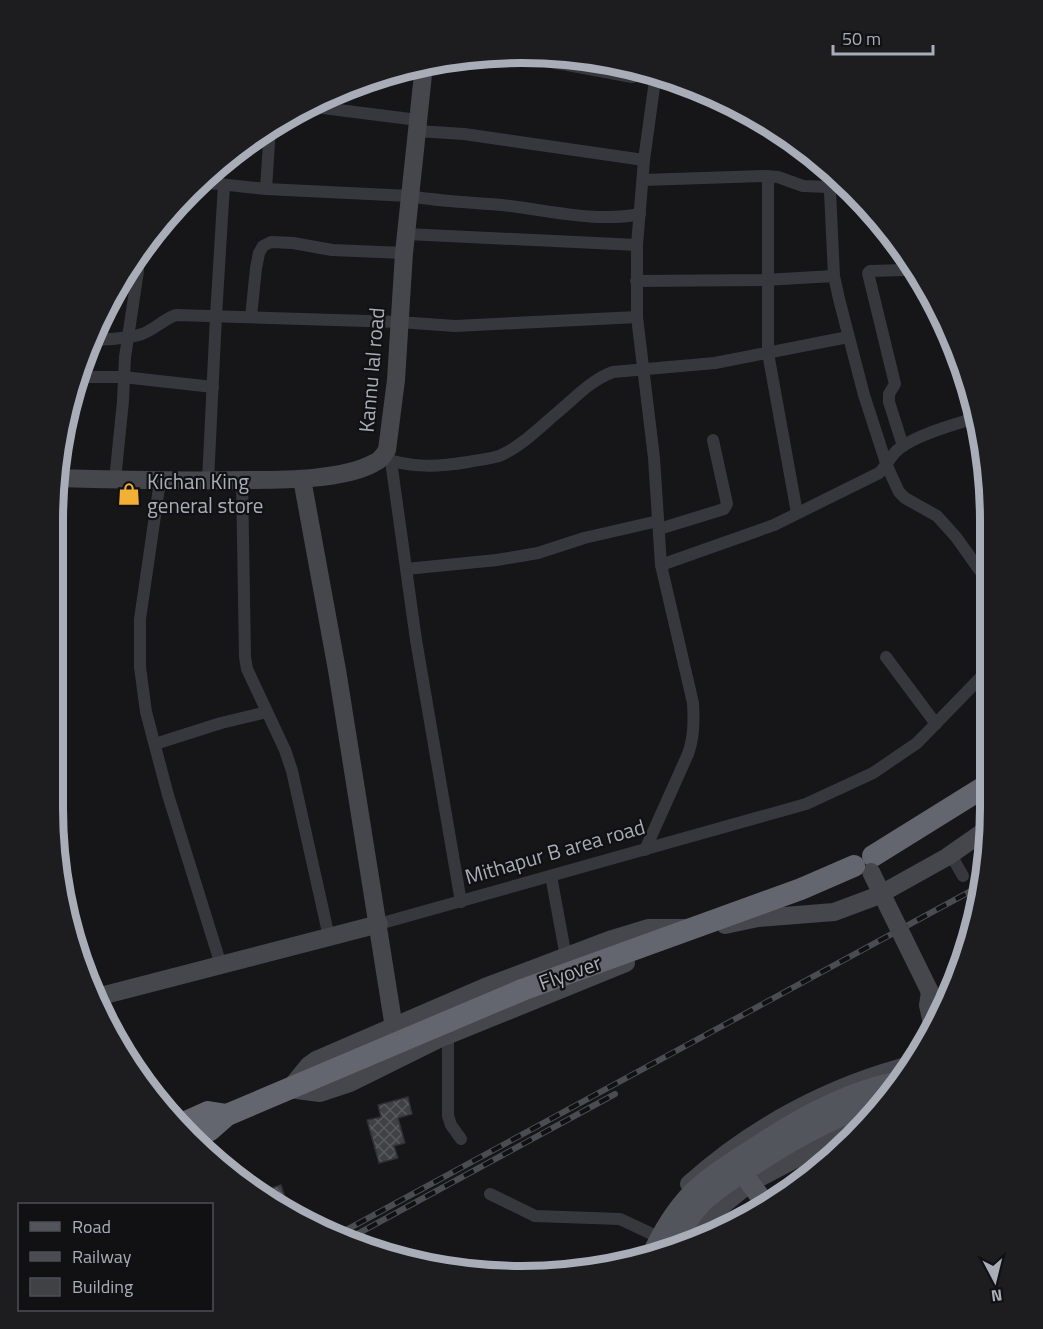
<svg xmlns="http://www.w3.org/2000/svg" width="1043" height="1329" viewBox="0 0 1043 1329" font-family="'Titillium Web',sans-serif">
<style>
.building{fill:url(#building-cross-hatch);stroke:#303034;stroke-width:1.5}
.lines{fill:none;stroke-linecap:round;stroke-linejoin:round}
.street{stroke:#37383d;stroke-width:12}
.secondary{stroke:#45474d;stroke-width:18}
.primary{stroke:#53555c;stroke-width:20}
.highway{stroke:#63666e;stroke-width:22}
.rail-casing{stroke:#4a4c52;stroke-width:6}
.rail{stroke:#111113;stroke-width:4;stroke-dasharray:11;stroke-linecap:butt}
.secondary-bridge{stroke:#45474d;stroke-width:18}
.primary-bridge{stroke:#53555c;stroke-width:20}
.highway-bridge{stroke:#63666e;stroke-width:22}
.labels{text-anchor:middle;stroke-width:4.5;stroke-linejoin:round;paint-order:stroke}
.street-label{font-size:21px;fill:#a8adb8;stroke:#111113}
.poi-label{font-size:21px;fill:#a8adb8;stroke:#111113;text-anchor:start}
.rim{fill:none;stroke:#a8adb8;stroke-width:8}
</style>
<defs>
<pattern id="building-cross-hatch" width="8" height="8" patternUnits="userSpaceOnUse" patternTransform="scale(1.5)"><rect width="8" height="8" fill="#404145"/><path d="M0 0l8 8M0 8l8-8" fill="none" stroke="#595a5e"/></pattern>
</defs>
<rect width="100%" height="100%" fill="#161618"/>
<g class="building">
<polygon points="408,1097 412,1114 398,1118 405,1143 394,1146 398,1158 379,1163 367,1120 381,1117 378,1105"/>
<polygon points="281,1185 289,1210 284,1211 259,1192"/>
</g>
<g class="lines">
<g class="street">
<polyline points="514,55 632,77 649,71"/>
<polyline points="307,106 418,120"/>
<polyline points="417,131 464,134 644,160"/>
<polyline points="829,170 834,276 839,299 864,395 887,466 899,492 905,498 937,516 956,537 988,582"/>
<polyline points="768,176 768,353 797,513"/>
<polyline points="643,180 763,176 778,177 803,186 829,187"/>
<path d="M200,182L266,189L410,196C441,202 471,202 502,205C548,210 595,223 640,214"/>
<polyline points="266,189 270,127"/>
<polyline points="406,234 637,245"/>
<polyline points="636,281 764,280 834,276"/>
<polyline points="251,317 256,268 259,253 263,246 271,242 293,243 332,250 404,253"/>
<path d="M94,340C110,339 127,339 142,334C155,329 164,319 176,315L399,322L455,326L637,317"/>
<polyline points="76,377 123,377 213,387"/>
<polyline points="903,446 889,402 889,394 895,384 868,273 870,271 905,270"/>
<path d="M382,458C412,468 437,467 468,462C478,460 489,459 499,456C521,447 540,427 558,412C576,397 591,380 613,372L715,363L848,337"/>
<polyline points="391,461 416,640 461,902"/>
<polyline points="115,480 123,401 125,357 138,271 137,259"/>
<polyline points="242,480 245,657 247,669 285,750 292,771 329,937"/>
<polyline points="160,481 140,619 140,667 146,712 168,795 221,965"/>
<polyline points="208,481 216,316 224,185"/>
<polyline points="659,529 724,509 727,504 713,440"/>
<path d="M661,565L774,525L879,473C888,465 890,455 900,448C919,434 953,425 975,418"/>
<polyline points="406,569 497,560 538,553 584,538 658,521"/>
<polyline points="886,657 936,724"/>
<polyline points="155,744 221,723 267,712"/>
<path d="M645,850L688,754C694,737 694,721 693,703L661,565L654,458L637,317V245L644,160L656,73"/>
<polyline points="951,855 963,876"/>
<polyline points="551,876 566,957"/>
<polyline points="62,881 83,964"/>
<polyline points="978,902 979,906"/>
<polyline points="379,924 806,804 873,773 917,743 986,672"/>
<polyline points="448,1036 448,1116 451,1125 461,1139"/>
<polyline points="490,1194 535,1216 620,1219 654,1235"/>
</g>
<g class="secondary">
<path d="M56,478C120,480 184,481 248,480C284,480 343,480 374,463C381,460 383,456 387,450L396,380L404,253L424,65"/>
<polyline points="302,479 337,670 394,1028"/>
<polyline points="725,925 758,918 834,912 877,896 947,857 983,832"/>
<polyline points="930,992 928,1005 933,1028"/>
<polyline points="97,997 379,924"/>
<polyline points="291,1087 309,1065 316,1060 485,987 612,939 648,928 685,928"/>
<polyline points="289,1089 320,1093 350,1083 439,1039 626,963"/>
<path d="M689,1184C752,1127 831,1085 914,1064"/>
<polyline points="691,1241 707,1218 750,1183 864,1123"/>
</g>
<polyline class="primary" points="750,1183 767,1206"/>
<g class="highway">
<polyline points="873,856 984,787"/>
<polyline points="179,1125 208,1112 227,1115"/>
<polyline points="191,1140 210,1130 227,1115 522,990"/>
</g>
<g class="rail-casing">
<g id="rail">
<polyline points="337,1235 982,885"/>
<polyline points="348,1239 615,1094"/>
</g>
</g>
<use href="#rail" class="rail"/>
<polyline class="secondary-bridge" points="871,872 930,992"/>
<g class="primary-bridge">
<path d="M673,1248C681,1232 690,1215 703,1202C718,1188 735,1178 751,1167C792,1140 836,1115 883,1101"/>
<path d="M650,1258C661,1234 674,1211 692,1193C706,1179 723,1168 740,1157C788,1125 843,1091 900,1081"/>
</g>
<polyline class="highway-bridge" points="522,990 801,889 854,866"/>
</g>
<defs>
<g id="shop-bare" transform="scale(1.8)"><path d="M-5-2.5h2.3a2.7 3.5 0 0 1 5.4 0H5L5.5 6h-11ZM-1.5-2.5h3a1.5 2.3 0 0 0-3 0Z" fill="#f2b134" stroke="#111113" stroke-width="2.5" paint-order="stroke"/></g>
</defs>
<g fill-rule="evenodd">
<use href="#shop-bare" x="129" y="494"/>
</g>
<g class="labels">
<g class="street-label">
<text transform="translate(372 370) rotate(-85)" y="7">Kannu lal road</text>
<text transform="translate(555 852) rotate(-16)" y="7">Mithapur B area road</text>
<text transform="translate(570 973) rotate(-20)" y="7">Flyover</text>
</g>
<g class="poi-label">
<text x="147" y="489">Kichan King<tspan x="147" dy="24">general store</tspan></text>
</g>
</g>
<path d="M0 0H1043V1329H0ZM521 63H522A458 458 0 0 1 980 521V808A458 458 0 0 1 522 1266H521A458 458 0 0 1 63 808V521A458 458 0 0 1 521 63Z" fill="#1d1d20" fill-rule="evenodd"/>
<path class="rim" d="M521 63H522A458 458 0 0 1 980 521V808A458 458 0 0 1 522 1266H521A458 458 0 0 1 63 808V521A458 458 0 0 1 521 63Z"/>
<rect x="18" y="1203" width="195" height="108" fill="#111113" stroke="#4d4f55" stroke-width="1.5"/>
<rect x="30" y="1222" width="30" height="9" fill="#53555c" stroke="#4d4f55" stroke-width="1.5"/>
<text x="72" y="1233" font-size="18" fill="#a8adb8">Road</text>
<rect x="30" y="1252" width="30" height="9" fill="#4a4c52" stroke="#4d4f55" stroke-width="1.5"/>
<text x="72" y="1263" font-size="18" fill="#a8adb8">Railway</text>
<rect x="30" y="1278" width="30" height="18" fill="#404145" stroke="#4d4f55" stroke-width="1.5"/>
<text x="72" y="1293" font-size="18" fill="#a8adb8">Building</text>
<g transform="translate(995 1281) rotate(173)" stroke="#111113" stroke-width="4.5" paint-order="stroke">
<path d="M0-4.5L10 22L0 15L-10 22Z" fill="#a8adb8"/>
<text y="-9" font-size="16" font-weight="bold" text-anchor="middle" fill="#a8adb8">N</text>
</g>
<path d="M833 45v9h100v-9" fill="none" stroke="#a8adb8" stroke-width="3"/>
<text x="842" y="45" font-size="18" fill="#a8adb8" stroke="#111113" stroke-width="4.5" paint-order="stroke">50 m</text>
</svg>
